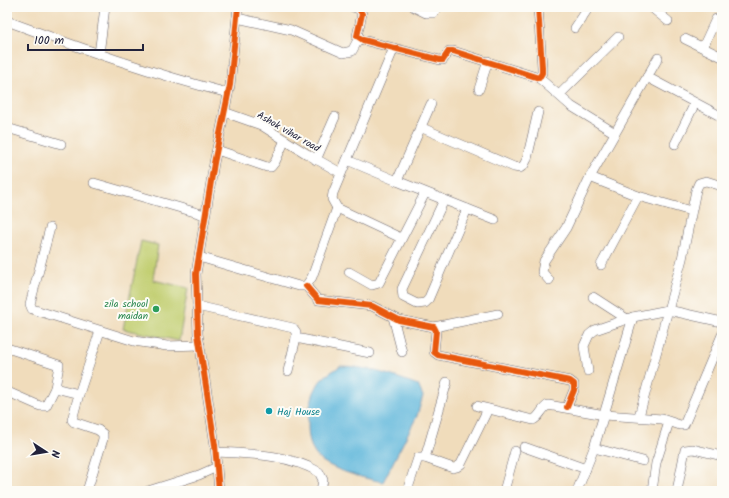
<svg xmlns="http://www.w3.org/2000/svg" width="729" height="498" viewBox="0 0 729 498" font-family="Kalam,sans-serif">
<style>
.green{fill:#c1ce70;stroke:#727856}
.water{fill:#5cb5da;stroke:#3f6c8a}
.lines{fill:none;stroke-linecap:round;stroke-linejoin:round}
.minor-casing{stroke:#6a6368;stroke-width:10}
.minor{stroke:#fff;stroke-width:9}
.cycleway-casing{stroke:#fdfcf7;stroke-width:8}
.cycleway{stroke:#e8590c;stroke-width:6}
.leisure-dot{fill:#2e9e5b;stroke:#fdfcf7;stroke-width:1.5}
.culture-dot{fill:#0f9aa8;stroke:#fdfcf7;stroke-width:1.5}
.labels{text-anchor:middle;stroke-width:4;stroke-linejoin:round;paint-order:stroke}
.street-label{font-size:10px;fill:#22223b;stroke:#fdfcf7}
.leisure-label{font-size:10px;fill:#27864d;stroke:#fdfcf7;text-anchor:end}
.culture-label{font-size:10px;fill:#0d838f;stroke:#fdfcf7;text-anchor:start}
</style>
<rect width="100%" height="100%" fill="#fdfcf7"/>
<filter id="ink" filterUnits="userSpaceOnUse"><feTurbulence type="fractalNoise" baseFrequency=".025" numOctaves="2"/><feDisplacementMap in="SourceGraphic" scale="8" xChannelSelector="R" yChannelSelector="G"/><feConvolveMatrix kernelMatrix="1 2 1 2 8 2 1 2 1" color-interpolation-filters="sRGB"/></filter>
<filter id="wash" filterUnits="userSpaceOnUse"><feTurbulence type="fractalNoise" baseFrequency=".012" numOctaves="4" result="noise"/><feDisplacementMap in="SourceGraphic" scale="16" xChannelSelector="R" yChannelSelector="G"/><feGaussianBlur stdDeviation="0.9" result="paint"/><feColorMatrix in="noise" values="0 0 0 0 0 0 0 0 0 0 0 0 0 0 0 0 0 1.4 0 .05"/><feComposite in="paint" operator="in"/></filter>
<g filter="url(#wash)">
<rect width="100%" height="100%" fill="#f0dcbb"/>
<polygon class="green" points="141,241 158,245 153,280 188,288 179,341 123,329"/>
<path class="water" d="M340,366C366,366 394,376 418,385L423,396L417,416L383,482C363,478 339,472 322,461C300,446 307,395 322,379C327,374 335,370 340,366Z"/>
</g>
<g filter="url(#ink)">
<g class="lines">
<g class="minor-casing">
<g id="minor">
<polyline points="353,7 359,9 362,14 357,36 363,40 440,60 443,60 449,51 453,51 539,78 542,73 542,67 538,7"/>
<polyline points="414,7 426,13 433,13 438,7"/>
<polyline points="651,7 668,21"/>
<polyline points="237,18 291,30 343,53 352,51 359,38"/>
<path d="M7,21C80,48 153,74 228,93"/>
<polyline points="575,28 589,7"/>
<polyline points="685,39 722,57"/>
<polyline points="703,47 716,19"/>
<polyline points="394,48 333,193 332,199 337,208 401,238"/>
<polyline points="99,54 105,7"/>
<polyline points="647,77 722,117"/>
<polyline points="539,78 571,106 615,133"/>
<polyline points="479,89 488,61"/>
<polyline points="559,95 618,37"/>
<polyline points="431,104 397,181 495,220"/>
<polyline points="224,112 261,125 307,154 341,173"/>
<polyline points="420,127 514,167 520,168 524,165 527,159 538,112"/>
<polyline points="7,128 61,144"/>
<polyline points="675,144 695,103"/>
<polyline points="217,150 267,167 271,167 275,162 285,140"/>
<polyline points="316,160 335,117"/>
<polyline points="347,160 397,181"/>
<polyline points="590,177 638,196 691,211"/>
<polyline points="94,183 205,215"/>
<polyline points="444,200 402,289 403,297 417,304 425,303 428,300 467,209"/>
<polyline points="50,228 30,304 32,309 134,341 167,346 200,345"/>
<polyline points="199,257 299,286 306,286 312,277 337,208"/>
<polyline points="601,265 638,196"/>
<polyline points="349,272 372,285 379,283 425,193"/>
<polyline points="549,280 542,272 544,261 566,228 590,177 658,58"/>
<polyline points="306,286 318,300 372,306 399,320 434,327 436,331 434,352 438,355 570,381 574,384 574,390 567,407"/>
<polyline points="593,297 627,319"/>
<polyline points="197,306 293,328 296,332 296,338 288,371"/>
<polyline points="393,317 402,352"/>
<polyline points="434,327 498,314"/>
<polyline points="296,338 370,353"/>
<polyline points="7,348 59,365 55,388"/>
<polyline points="588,371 584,346 589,335 595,330 633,317 668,310 722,322"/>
<polyline points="8,392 40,406 46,406 55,388 79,394 100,331"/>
<polyline points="79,394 72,420 74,422 98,430 103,434 103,439 87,491"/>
<path d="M477,406L533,420C540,417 541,409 548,405L605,415L662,419L680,425H684L722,335"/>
<polyline points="639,416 682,259 696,190 699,183 706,181 722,186"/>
<polyline points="524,447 586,469"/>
<polyline points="594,448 643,461"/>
<path d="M216,452C252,454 287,454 319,472L323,480L321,491"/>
<polyline points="425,458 447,382"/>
<polyline points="148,491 199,475 217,467"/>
<polyline points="219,491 215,445 198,334 196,274 214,163 230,85 238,7"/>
<polyline points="407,491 418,458 425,458 453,468 457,467 461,464 488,409"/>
<polyline points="504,491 515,451"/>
<polyline points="577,491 594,448 633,317"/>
<polyline points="652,491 656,463 669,422"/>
<polyline points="677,491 685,450 693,449 722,456"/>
</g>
</g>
<use href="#minor" class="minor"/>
<g class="cycleway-casing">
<g id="cycleway">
<polyline points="353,7 359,9 362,14 357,36 363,40 440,60 443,60 449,51 453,51 539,78 542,73 542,67 538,7"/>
<polyline points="306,286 318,300 372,306 399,320 434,327 436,331 434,352 438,355 570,381 574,384 574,390 567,407"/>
<polyline points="219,491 215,445 198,334 196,274 214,163 230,85 238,7"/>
</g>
</g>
<use href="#cycleway" class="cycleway"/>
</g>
</g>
<circle class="leisure-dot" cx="156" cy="309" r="4"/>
<circle class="culture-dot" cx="269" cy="411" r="4"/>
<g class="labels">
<g class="street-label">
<text transform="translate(289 131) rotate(30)" y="4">Ashok vihar road</text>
</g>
<g class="leisure-label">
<text x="148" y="307">zila school<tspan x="148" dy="12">maidan</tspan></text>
</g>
<g class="culture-label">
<text x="277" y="415">Haj House</text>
</g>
</g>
<rect width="729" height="498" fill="none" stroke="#fdfcf7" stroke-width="24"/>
<g transform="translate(46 452) rotate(102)" stroke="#fdfcf7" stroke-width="3" paint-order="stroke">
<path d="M0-3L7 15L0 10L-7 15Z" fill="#22223b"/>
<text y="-6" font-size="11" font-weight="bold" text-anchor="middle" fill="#22223b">N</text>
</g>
<path d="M28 44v6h115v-6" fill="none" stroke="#22223b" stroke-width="2"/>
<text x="34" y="44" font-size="12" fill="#22223b" stroke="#fdfcf7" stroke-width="3" paint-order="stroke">100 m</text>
</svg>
